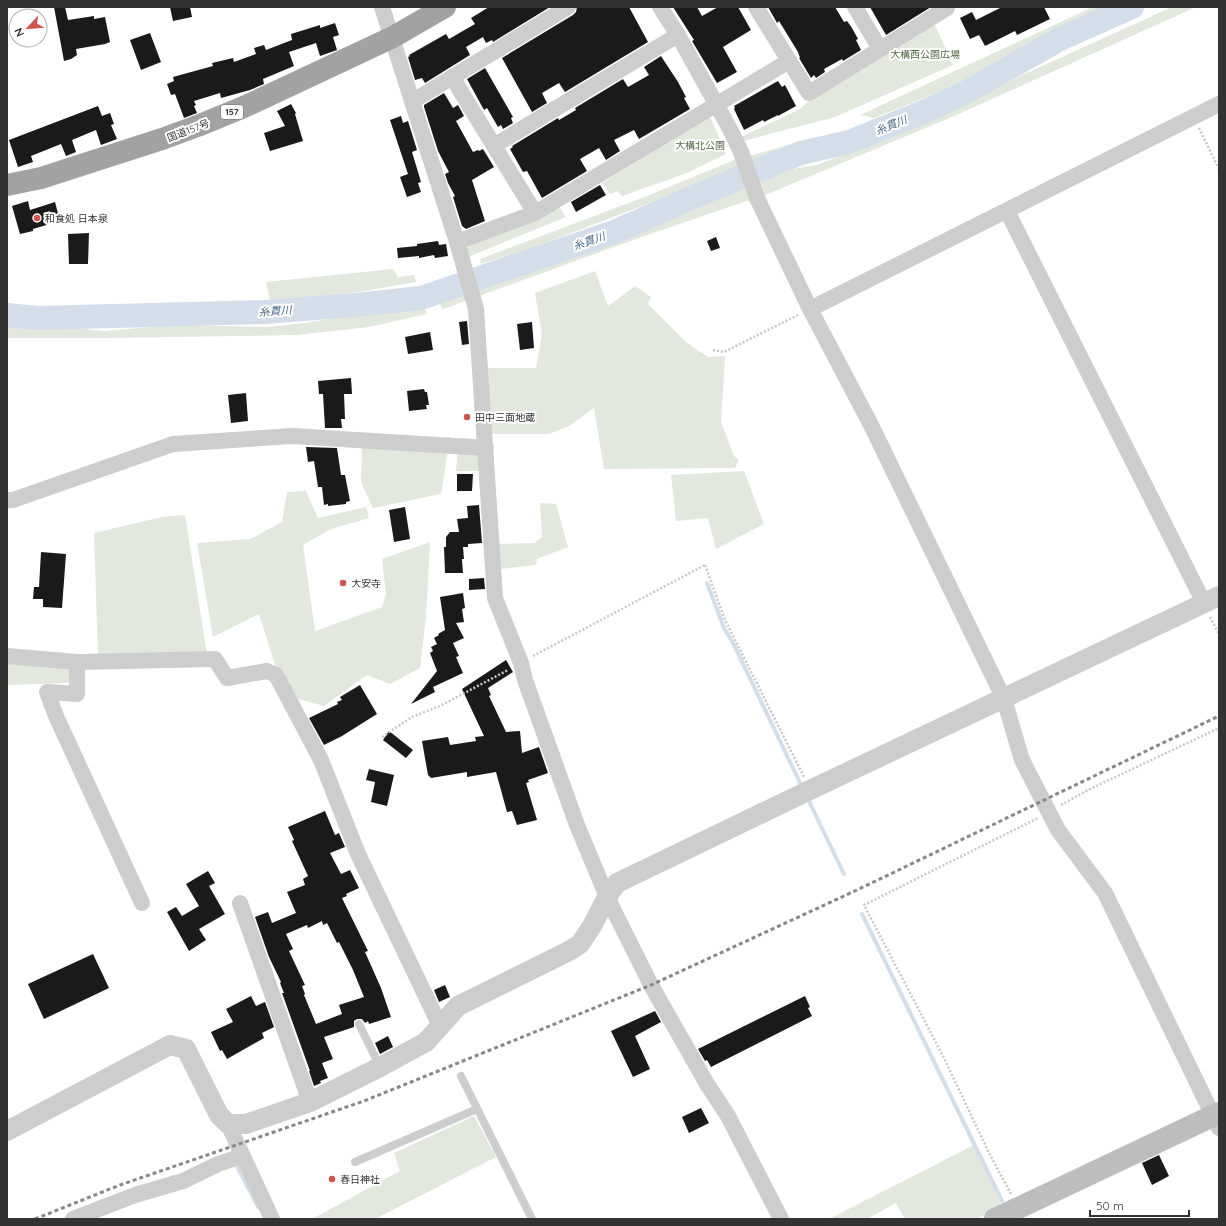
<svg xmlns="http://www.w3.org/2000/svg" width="1226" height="1226" viewBox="0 0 1226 1226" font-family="Quicksand,'Noto Sans JP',sans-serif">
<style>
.green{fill:#e2e8dd}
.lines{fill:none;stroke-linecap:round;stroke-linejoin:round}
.stream{stroke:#d3deea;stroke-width:4}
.river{stroke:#d3deea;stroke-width:24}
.building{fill:#1a1a1a;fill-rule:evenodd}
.path{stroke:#c7c7c7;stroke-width:2.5;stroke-dasharray:2 2;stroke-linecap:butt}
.service{stroke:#cdcdcd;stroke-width:8}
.minor{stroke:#cdcdcd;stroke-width:16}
.tertiary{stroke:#cdcdcd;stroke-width:20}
.secondary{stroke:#bdbdbd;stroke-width:22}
.trunk{stroke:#a2a2a2;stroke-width:22}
.rail{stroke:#888;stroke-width:3;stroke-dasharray:4 3;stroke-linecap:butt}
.poi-dot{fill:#d1544e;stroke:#fff;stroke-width:1.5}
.labels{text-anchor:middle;stroke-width:4;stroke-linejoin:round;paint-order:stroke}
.shield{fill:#fff;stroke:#707070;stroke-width:1}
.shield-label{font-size:9px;font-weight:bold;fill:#333}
.park-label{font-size:10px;fill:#526a45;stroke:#fff}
.street-label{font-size:10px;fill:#333;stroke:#fff}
.poi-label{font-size:10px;fill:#333;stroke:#fff;text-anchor:start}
.water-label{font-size:11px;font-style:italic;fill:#496a8c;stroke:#fff}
</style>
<rect width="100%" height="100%" fill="#fff"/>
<g class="green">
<polygon points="1093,7 1126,7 1075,30 1020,53 927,97 874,118 860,115"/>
<polygon points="1172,7 1196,7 952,117 768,194 647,235 443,309 438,301 588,250 686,209 793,169 816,165 858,150"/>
<polygon points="934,23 953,65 835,117 743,141 741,137 800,109 807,102"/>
<polygon points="710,116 726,154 687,173 622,196 618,191 610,194 602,183"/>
<polygon points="802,141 809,147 763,160 529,249 481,264 480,259 642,198 732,161"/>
<polygon points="554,198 566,217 468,257 466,250 470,243"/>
<polygon points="393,269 398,277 414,275 416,282 311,300 271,304 266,282"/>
<polygon points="595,271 608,306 635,286 651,297 648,304 686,342 708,357 725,356 721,422 734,456 739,460 735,468 604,469 594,408 569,426 549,434 489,434 488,368 536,368 542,334 535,293"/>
<polygon points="423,302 427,314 369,327 296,335 109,338 7,338 7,321 105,331 174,325 268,327 305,323 381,311"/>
<polygon points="450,437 441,494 373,508 361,482 362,444"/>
<polygon points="459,438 479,439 480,471 456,471"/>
<polygon points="744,471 764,524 716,549 708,518 676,521 671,475"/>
<polygon points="306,491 318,518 366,507 369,518 331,529 303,545 315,631 382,607 386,594 382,559 430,542 426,617 420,668 390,684 367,675 324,706 295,698 275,665 259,614 213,637 197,543 250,539 282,522 287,492"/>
<polygon points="540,503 556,504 568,547 537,559 536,565 500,569 499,544 534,543 542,537"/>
<polygon points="185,515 207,654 98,657 94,533 162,517"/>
<polygon points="7,661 65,664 71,670 71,683 7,685"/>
<polygon points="474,1116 496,1157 375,1219 312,1219 400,1171 394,1153"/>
<polygon points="974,1145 1002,1207 976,1219 905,1219 896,1203 867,1219 829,1219"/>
</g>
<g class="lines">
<g class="stream">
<polyline points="707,583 724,628 734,645 802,787"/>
<polyline points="807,797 844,874"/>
<polyline points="862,914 1002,1201"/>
<polyline points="237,1166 258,1207"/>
</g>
<polyline class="river" points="7,315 38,318 265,312 356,305 421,298 614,232 705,192 801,153 849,142 928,110 968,91 1060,39 1132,7"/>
</g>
<g class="building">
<polygon points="54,7 65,7 68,20 94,16 94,19 105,17 110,42 105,44 76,49 77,55 71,59 64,61"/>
<polygon points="170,7 190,7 192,17 173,21"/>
<polygon points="489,7 550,7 493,42 492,40 486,43 483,37 466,47 470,55 425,83 422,78 415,80 408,57 410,56 409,55 446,34 449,39 475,24 471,18"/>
<polygon points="577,7 629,7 648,42 565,92 559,83 542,93 547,103 532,112 502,58 573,15 576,12"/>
<polygon points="673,7 697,7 702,16 718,7 738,7 751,30 723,47 737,72 717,83 692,41 694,40"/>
<polygon points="768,7 835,7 844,22 847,21 852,28 858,39 856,40 861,50 843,61 842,59 824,69 825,72 816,78 814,75 811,78 799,58 800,58 798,52 779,21 777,23"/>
<polygon points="870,7 931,7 886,35"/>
<polygon points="1002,7 1044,7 1050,19 1017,35 1015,31 985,46 979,35 970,39 960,18 972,12 976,20"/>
<polygon points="335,23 339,35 333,37 337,50 320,56 316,43 289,52 294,66 263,79 264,84 250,90 221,98 220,93 194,101 196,105 194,106 197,113 184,118 175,94 171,95 167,84 174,81 173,77 213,66 212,63 233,58 234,62 256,54 254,48 264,45 266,50 292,40 291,34 320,25 320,28"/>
<polygon points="150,33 161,62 141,70 130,40"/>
<polygon points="661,56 678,82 686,97 684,98 690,109 639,139 634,130 614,140 620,151 606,160 599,148 580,159 587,171 542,198 527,171 523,172 510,149 513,147 512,146 558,118 559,120 576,110 575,108 623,79 628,87 649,75 644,67"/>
<polygon points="485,68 513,117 511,118 513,123 503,129 501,125 498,127 487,108 484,110 467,79"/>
<polygon points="778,81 782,87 785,85 796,106 778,116 778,115 764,122 763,120 744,130 734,109 735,108 734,106"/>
<polygon points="444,93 453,108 458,105 464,116 456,121 473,152 478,150 479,151 483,149 494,167 472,180 485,221 466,229 462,226 453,197 455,196 448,183 445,174 449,172 438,151 424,107 424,105"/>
<polygon points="291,104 296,113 295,114 303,141 270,151 264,133 285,126 277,111"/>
<polygon points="98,106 102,116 110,113 114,124 111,125 117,139 101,145 96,130 72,140 76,152 66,156 61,144 31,156 33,162 18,167 9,140"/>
<polygon points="401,116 403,123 408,121 417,150 412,152 421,182 418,183 421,192 407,197 400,177 408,174 390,120"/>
<polygon points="600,185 606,195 576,212 571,202"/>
<polygon points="28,201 30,210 55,202 60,221 33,229 33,231 20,234 12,206"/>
<polygon points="89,233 88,264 69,264 68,234"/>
<polygon points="716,237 720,248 711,251 707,241"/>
<polygon points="438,241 439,245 446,244 448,256 435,258 434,255 419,258 419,256 398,258 397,248 417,246 417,244"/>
<polygon points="467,321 469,344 462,345 459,322"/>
<polygon points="532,322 534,348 520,350 517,324"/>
<polygon points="430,332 433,350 408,354 405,337"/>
<polygon points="351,378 352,394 344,394 345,419 341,419 342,428 325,428 323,394 319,394 318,381"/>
<polygon points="424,389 425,392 427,392 429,405 426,405 427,409 409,411 407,391"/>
<polygon points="246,393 248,421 231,423 228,395"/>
<polygon points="306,447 337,448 341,475 345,475 350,501 346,502 346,504 328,506 328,504 324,505 322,487 318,487 314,461 308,462"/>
<polygon points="457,474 473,474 472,491 457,491"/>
<polygon points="479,505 482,543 468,544 468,547 463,547 464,559 462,559 463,573 445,573 444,547 446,547 446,537 450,532 459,532 457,519 468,518 467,506"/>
<polygon points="405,507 410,539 394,542 389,510"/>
<polygon points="41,552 66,554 62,608 43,607 43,599 33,599 34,587 39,587"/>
<polygon points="484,578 485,589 469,590 469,579"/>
<polygon points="463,593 465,608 462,609 464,622 456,623 464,638 453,643 459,656 456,657 463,673 433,687 435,692 411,704 437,671 430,653 433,651 431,647 437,644 434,638 439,635 438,634 445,630 440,597"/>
<polygon points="506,660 513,672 488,688 491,695 489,696 506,732 520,731 522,753 539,747 548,773 528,780 529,782 526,783 537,820 517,825 512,811 507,812 496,772 467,777 467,772 431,778 428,775 422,741 448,737 450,745 476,741 475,737 484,736 462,689"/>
<polygon points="360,685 377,714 342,736 324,745 309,718 338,704 337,702 342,700 340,697"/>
<polygon points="389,731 413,750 406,758 383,740"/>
<polygon points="369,769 394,775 387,806 371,802 375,782 366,780"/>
<path d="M325,811L335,835L339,833L345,847L330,853L341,874L350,870L359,888L346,894L347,896L342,898L368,951L365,952L381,988L391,1017L369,1024L368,1021L365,1023L362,1019H357L354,1021V1027L324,1037L333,1059L322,1063L328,1078L320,1081L321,1083L314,1086L309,1071H310L282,993H284L280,983L281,982L269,957L255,917L268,912L272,923L296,913L287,892L305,885L303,879L308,876L292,841L294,840L288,827ZM322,921L323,925L327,923L337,943L339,942L353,970L364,997L339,1005L342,1014L316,1024L304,995L305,994L302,986L305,985L289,951L293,949L286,934L307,925L308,928Z"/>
<polygon points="208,871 215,883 209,886 225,914 199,929 206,940 189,951 167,912 176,907 182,916 199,906 186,884"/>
<polygon points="93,954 109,988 44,1019 28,984"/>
<polygon points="445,985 450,997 439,1002 434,990"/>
<polygon points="251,996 256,1006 265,1002 274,1027 262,1033 264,1038 227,1059 222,1050 220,1051 211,1032 233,1022 226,1009"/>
<polygon points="805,996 810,1007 808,1008 812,1016 711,1067 707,1060 705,1061 698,1049"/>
<polygon points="655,1011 661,1022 635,1036 650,1069 633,1077 611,1031"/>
<polygon points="388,1036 393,1047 380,1054 375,1043"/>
<polygon points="701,1108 709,1123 689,1133 682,1117"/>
<polygon points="1159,1155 1169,1176 1152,1185 1142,1163"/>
</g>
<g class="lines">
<g class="path">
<polyline points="1199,128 1219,169"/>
<polyline points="713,350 724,352 798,315"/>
<polyline points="705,565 725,620 804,777"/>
<polyline points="1210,617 1219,634"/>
<polyline points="533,656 705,565"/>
<polyline points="382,737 412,717 440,706 508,670"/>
<polyline points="1061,805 1088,790 1219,728"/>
<polyline points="1011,1194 989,1153 944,1058 864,905 1038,818"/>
</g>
<g class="service">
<polyline points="359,1024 380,1067"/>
<polyline points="461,1076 532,1219"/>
<polyline points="355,1162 477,1109"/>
</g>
<g class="minor">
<polyline points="382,7 457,242 476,309 495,598 521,663 525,680 577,825 607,897 651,985 707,1084 728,1116 781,1219"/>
<polyline points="660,7 678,35 731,131 741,152 757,198 810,309 871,425 1004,699 1022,760 1058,830 1105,893 1219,1128"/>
<polyline points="756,7 809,93 947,8 946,7"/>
<polyline points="855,7 880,49"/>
<polyline points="452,77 535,213"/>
<polyline points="413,101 568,7"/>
<polyline points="495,145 678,35"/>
<polyline points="1007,211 1204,603"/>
<polyline points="457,242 535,213 789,61"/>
<polyline points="810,309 1219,104"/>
<polyline points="7,500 13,500 173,444 292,436 486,448"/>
<polyline points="7,656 77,662 215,659 227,678 267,671 276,675 321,760 358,854 440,1026"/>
<polyline points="77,662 77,694 47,692 56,716 142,903"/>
<polyline points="240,903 310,1102"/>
<polyline points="228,1124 272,1219"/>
<polyline points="73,1219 135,1195 183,1181 218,1164 242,1156"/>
</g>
<polyline class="tertiary" points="7,1131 170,1045 186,1049 219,1115 228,1124 246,1124 310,1102 380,1067 426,1042 458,1006 569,951 580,944 592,926 607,897 617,883 810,790 1219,596"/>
<polyline class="secondary" points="995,1219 1219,1113"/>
<polyline class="trunk" points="7,185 41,178 162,139 200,125 246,106 393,37 445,7"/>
<polyline class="rail" points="35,1219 120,1185 364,1101 651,985 857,890 1219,716"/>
</g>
<g class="poi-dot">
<circle cx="37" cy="218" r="4"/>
<circle cx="467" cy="417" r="4"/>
<circle cx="343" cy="583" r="4"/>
<circle cx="332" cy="1179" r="4"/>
</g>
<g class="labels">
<rect class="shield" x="221" y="105" width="22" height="14" rx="3"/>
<g class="shield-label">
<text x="232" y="115">157</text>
</g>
<g class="park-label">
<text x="925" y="58">大構西公園広場</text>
<text x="700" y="149">大構北公園</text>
</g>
<g class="street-label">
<text transform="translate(188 130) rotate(-21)" y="4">国道157号</text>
</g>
<g class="poi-label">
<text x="45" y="222">和食処 日本泉</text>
<text x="475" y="421">田中三面地蔵</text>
<text x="351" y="587">大安寺</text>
<text x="340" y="1183">春日神社</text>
</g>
<g class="water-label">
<text transform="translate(891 125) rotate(-22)" y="4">糸貫川</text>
<text transform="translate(589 241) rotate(-19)" y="4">糸貫川</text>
<text transform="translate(275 311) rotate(-4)" y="4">糸貫川</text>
</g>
</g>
<rect width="1226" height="1226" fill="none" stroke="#333333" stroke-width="16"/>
<g transform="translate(28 28) rotate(244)"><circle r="19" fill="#ffffff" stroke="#adadad"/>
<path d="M0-3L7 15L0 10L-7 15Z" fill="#d1544e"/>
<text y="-6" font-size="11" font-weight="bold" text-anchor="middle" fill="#333333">N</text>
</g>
<path d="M1090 1210v6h99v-6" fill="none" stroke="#333333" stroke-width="2"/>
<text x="1096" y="1210" font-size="12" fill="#333333" stroke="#ffffff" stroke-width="3" paint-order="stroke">50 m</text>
</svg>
